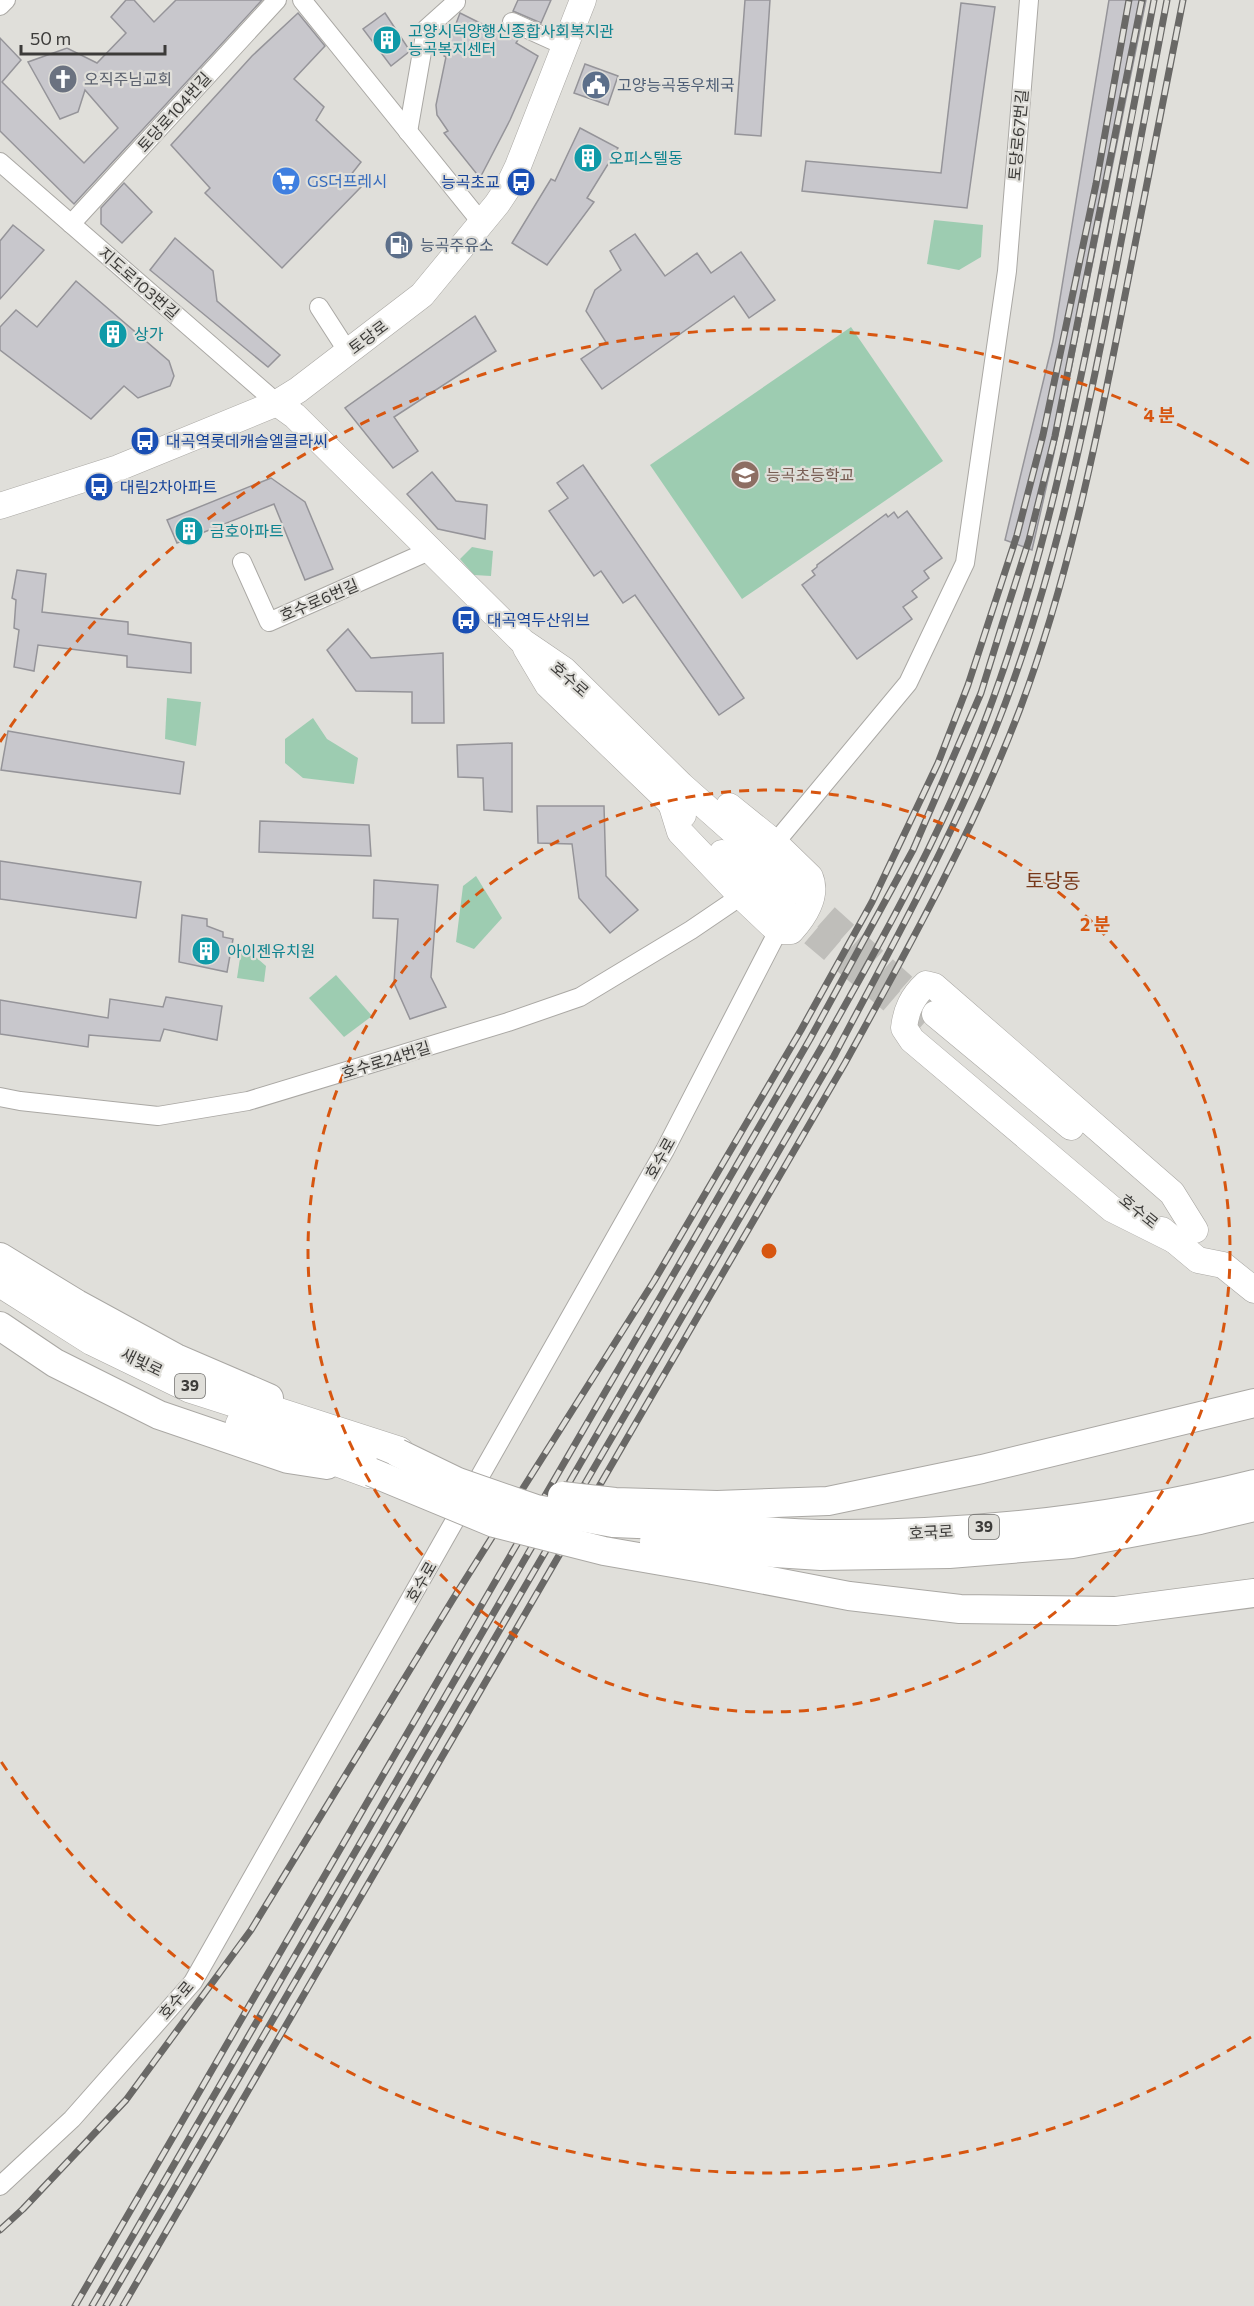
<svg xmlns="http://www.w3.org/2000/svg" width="1254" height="2306" viewBox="0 0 1254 2306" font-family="Commissioner,'Noto Sans KR',sans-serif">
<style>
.green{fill:#9dccb1}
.building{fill:#c8c7cc;stroke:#959499;stroke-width:1.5}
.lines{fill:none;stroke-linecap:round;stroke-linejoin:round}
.secondary-tunnel{stroke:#bfbeba;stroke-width:26;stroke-dasharray:26 13;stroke-linecap:butt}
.street-casing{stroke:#aaa8a4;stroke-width:20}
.secondary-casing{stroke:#aaa8a4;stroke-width:27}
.primary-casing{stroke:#aaa8a4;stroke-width:30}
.highway-casing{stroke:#aaa8a4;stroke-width:34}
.street{stroke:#fff;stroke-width:18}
.secondary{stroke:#fff;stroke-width:26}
.primary{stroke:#fff;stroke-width:28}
.highway{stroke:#fff;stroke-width:33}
.rail-casing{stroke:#696866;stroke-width:7}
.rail{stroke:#e0dfda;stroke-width:4.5;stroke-dasharray:14;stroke-linecap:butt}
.primary-bridge-casing{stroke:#aaa8a4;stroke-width:30;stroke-linecap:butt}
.primary-bridge{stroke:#fff;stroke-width:28}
.ring{fill:none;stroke:#d75610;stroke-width:3;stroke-dasharray:10 8}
.labels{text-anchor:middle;stroke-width:4.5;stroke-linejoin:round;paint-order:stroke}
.shield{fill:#e0dfda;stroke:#6d6c69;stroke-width:1.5}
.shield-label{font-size:15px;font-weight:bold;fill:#3c3b39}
.culture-label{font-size:16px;fill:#0d838f;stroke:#e0dfda;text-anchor:start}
.worship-label{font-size:16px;fill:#5b616d;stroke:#e0dfda;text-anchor:start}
.service-label{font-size:16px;fill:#4e5e75;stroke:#e0dfda;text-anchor:start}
.street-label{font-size:16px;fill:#3c3b39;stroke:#e0dfda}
.shop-label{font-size:16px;fill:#366cbe;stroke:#e0dfda;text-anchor:start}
.transit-label{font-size:16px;fill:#164399;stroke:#e0dfda;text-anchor:start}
.education-label{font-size:16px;fill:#785e54;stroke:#e0dfda;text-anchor:start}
.quarter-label{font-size:20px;fill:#773718;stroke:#e0dfda}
.centre{fill:#d75610;stroke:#e0dfda;stroke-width:3}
.ring-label{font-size:18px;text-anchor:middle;font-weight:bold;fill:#d75610;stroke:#e0dfda;stroke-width:4.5;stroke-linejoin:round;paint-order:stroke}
</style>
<rect width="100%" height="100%" fill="#e0dfda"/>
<g class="green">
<polygon points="934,220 983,225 981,257 959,270 927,264"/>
<polygon points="851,327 943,461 742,599 650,465"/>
<polygon points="472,547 493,551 491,576 474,575 460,559"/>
<polygon points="167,698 201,702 196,746 165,739"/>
<polygon points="313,718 327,739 358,758 354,784 303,778 285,763 285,739"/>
<polygon points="476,876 502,918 474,949 456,942 463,886"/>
<polygon points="242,945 266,966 264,982 237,978"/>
<polygon points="336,975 372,1016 344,1037 309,998"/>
</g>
<g class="building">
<polygon points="126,0 134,0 154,22 176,0 262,0 74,204 0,131 0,38 21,60 2,82 84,163 118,128 85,90 78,112 60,119 28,62 67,48 97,63 126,33 111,17"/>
<polygon points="518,0 551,0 541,23 513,11"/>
<polygon points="745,0 770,0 761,136 735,134"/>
<polygon points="1109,0 1146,0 1054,453 1032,550 1005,540 1053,341"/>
<polygon points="961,3 995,7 967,208 802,191 806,161 941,173"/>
<polygon points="298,13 325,46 294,79 324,107 316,120 361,162 350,176 361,187 282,268 205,193 210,188 171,145 252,56"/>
<polygon points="385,13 410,51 391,66 363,29"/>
<polygon points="460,13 502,34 504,29 519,38 516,43 538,56 510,120 480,178 444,133 448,131 437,115 436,105 446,57 444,56"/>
<polygon points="585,64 618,76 608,105 574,93"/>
<polygon points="580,128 618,148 587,198 594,202 547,265 512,243 551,179 555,181"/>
<polygon points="124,183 152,212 122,243 101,224 101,208"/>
<polygon points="13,225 44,250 0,299 0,241"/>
<polygon points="635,234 665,276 697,253 711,273 741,252 775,300 749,318 734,296 602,389 581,359 606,342 586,311 595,290 621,270 610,251"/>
<polygon points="175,238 213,271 217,301 280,355 268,367 150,270"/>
<polygon points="76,281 169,361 174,376 170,386 138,398 124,386 91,419 0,350 0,327 16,310 37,327"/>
<polygon points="475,316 496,351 394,417 418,451 393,468 345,408"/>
<polygon points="583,465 744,698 719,715 635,595 623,603 601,571 594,576 549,511 568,498 557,483"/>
<polygon points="432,472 456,501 487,505 485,539 438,529 407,494"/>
<polygon points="271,478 305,502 333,569 305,580 274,504 177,543 167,520"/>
<polygon points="907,511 942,558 924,571 929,578 912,591 917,597 903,607 912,619 857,659 802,585 815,575 812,571 817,567 817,565 886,514 888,517 894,512 898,518"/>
<polygon points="17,570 46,574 42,612 128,622 128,634 191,643 191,673 127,667 127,656 38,645 34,671 14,667 19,630 14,628 16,600 12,598"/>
<polygon points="348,629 371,658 443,653 444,723 412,723 412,692 356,691 327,650"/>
<polygon points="8,731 184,762 180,794 1,770"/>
<polygon points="512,743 512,812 484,810 483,778 458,777 457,745"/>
<polygon points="537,806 604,806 606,876 638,910 610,933 579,898 572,844 538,843"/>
<polygon points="260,821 369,825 371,856 259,852"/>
<polygon points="0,861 141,882 136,918 0,899"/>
<polygon points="374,880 438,885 431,977 446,1007 410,1019 394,983 398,919 373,918"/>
<polygon points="182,915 207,919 207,926 223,932 223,937 233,939 227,972 179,962"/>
<polygon points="166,997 222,1006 217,1040 164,1029 160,1041 89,1035 88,1047 0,1034 0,1000 108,1018 110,999 163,1007"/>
</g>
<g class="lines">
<g class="secondary-tunnel">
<polyline points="797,891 930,1010"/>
<polyline points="783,908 924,1028"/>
</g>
<g class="street-casing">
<g id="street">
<polyline points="302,0 481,222"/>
<polyline points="0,6 6,0"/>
<polyline points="512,22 565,46"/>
<polyline points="408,132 426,29 456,2"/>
<polyline points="0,162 277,403"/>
<polyline points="71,224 277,0"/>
<polyline points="319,307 348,352"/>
<polyline points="242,562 269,622 429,551"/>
<polyline points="775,843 908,683 965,563 1007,271 1029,0"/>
<polyline points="0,1097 20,1101 158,1116 248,1101 508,1022 580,997 691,930 741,896"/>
<polyline points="0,2186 72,2119 193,1982 665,1150 778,931"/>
</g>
</g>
<g class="secondary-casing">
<g id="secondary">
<polyline points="277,403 295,416 523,642 564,670 681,785 760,855 797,891"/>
<polyline points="0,506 118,468 277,403 298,390 422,295 497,204 507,189 518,166 583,0"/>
<polyline points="526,648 548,685 683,815"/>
<path d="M671,803L680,832L741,896L778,931H791C804,917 818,896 810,877L775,843L729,806"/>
<polyline points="722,853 783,907"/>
<polyline points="935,1014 1071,1127"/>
<polyline points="1162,1230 1198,1260 1223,1265 1254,1290"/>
<path d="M1176,1241L1112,1209L912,1040L904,1028C906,1010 912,997 926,984L934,986L1172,1193L1195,1230"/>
</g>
</g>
<g class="primary-casing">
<g id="primary">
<polyline points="0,1257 77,1304 176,1358 269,1398"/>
<polyline points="0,1326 55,1363 159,1415 288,1459 327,1465"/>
<polyline points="717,1505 828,1501 982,1469 1254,1403"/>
<path d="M712,1527C749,1529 788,1534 825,1534C969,1535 1115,1519 1254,1484"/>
<polyline points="713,1549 821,1556 949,1554 1072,1544 1200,1520 1254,1507"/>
<polyline points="713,1570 849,1596 960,1609 1116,1611 1254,1593"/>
</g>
</g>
<g class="highway-casing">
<g id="highway">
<polyline points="0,1280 93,1339 190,1386 398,1453"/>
<polyline points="242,1425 371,1472"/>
</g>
</g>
<use href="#street" class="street"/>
<use href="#secondary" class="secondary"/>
<use href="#primary" class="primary"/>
<use href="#highway" class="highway"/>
<g class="rail-casing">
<g id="rail">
<polyline points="0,2230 23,2209 126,2100 251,1930 453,1599 654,1281 801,1030 872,902 938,763 968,685 1017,535 1043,435 1096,184 1129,0"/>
<polyline points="75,2306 810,1039 913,850 981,693 1002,625 1029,540 1055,436 1142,0"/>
<path d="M92,2306L821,1048C885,935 949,821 993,699C1037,578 1064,459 1090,333C1112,222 1133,111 1154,0"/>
<path d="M106,2306L834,1056C895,940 959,826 1005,704C1052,579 1080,450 1106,319C1127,213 1147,107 1167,0"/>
<path d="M123,2306L845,1063C909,947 973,832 1020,709C1067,583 1094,453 1120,321C1141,214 1162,107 1183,0"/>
</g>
</g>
<use href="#rail" class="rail"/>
<g class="primary-bridge-casing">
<g id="primary-bridge">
<polyline points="398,1453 458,1482 536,1509 613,1523 712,1527"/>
<polyline points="371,1472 494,1523 604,1551 713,1570"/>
<polyline points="562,1496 615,1502 717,1505"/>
<polyline points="654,1542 713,1549"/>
</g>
</g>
<use href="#primary-bridge" class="primary-bridge"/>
</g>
<g class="ring">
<circle cx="769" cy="1251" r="461"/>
<path d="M1251 2037A922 922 0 0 1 0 1760M0 742A922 922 0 0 1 1251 465"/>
</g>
<defs>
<g id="building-disc" transform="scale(1.5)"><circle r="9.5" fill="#0f9aa8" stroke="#e0dfda"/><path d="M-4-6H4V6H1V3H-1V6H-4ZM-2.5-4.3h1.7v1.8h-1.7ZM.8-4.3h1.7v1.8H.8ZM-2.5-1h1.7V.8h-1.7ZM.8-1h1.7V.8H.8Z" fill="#fff"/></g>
<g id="church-disc" transform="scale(1.5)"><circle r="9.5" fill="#6b7280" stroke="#e0dfda"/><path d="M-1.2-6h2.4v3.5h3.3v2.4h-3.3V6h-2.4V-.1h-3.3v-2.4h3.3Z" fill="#fff"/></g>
<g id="civic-disc" transform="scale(1.5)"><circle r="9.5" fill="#5c6f8a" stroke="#e0dfda"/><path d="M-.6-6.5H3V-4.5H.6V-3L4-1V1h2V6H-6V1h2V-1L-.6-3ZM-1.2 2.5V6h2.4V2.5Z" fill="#fff"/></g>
<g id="supermarket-disc" transform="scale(1.5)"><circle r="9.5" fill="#3f7fe0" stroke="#e0dfda"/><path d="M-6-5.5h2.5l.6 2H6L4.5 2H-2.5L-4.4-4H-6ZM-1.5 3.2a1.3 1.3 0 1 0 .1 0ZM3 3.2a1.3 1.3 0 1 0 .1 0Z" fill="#fff"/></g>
<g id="bus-disc" transform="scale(1.5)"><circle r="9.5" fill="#1a4fb4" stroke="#e0dfda"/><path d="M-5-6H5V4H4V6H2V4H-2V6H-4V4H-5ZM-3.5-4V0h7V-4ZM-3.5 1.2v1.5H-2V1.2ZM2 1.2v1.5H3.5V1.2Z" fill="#fff"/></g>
<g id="fuel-disc" transform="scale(1.5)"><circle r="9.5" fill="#5c6f8a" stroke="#e0dfda"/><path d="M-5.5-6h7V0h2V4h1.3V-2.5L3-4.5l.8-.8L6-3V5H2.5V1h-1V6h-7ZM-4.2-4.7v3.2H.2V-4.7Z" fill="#fff"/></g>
<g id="school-disc" transform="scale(1.5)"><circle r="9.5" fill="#8d6e63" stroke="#e0dfda"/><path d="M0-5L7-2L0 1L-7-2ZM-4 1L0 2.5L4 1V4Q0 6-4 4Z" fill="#fff"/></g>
</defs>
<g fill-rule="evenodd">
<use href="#building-disc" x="387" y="40"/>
<use href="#church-disc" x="63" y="79"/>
<use href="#civic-disc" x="596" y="85"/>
<use href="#building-disc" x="588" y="158"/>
<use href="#supermarket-disc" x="286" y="181"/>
<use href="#bus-disc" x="521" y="182"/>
<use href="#fuel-disc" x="399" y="245"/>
<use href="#building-disc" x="113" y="334"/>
<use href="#bus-disc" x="145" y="441"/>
<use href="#school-disc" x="745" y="475"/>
<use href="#bus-disc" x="99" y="487"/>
<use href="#building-disc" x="189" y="531"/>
<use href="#bus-disc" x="466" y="620"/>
<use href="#building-disc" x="206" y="951"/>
</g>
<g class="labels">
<g class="shield">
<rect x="175" y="1374" width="30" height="24" rx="4.5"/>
<rect x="969" y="1515" width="30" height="24" rx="4.5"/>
</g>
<g class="shield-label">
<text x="190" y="1391">39</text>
<text x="984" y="1532">39</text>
</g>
<g class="culture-label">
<text x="408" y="37">고양시덕양행신종합사회복지관<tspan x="408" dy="18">능곡복지센터</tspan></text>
<text x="609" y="164">오피스텔동</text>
<text x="134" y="340">상가</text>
<text x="210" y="537">금호아파트</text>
<text x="227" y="957">아이젠유치원</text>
</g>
<g class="worship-label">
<text x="84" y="85">오직주님교회</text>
</g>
<g class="service-label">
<text x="617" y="91">고양능곡동우체국</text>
<text x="420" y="251">능곡주유소</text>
</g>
<g class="street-label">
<text transform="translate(174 112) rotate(-48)" y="6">토당로104번길</text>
<text transform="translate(1018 135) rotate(-85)" y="6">토당로67번길</text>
<text transform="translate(139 283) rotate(41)" y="6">지도로103번길</text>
<text transform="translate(368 337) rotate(-37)" y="6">토당로</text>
<text transform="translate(319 600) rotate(-23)" y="6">호수로6번길</text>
<text transform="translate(570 679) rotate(41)" y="6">호수로</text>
<text transform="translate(386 1060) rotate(-17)" y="6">호수로24번길</text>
<text transform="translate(660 1158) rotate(-61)" y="6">호수로</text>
<text transform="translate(1139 1211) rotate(39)" y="6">호수로</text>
<text transform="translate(142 1362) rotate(26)" y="6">새빛로</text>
<text transform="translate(931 1532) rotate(-3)" y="6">호국로</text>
<text transform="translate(421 1582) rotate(-60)" y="6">호수로</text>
<text transform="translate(176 2000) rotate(-50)" y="6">호수로</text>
</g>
<g class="shop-label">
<text x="307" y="187">GS더프레시</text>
</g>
<g class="transit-label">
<text x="500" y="188" text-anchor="end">능곡초교</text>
<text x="166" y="447">대곡역롯데캐슬엘클라씨</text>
<text x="120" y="493">대림2차아파트</text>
<text x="487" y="626">대곡역두산위브</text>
</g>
<g class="education-label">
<text x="766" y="481">능곡초등학교</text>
</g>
<g class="quarter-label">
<text x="1053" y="888">토당동</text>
</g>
</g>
<circle cx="769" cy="1251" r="9" class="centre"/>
<g class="ring-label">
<text x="1159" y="422">4 분</text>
<text x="1095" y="931">2 분</text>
</g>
<path d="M21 45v9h144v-9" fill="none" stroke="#3c3b39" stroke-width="3"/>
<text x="30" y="45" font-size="18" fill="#3c3b39" stroke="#e0dfda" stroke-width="4.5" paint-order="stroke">50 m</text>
</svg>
